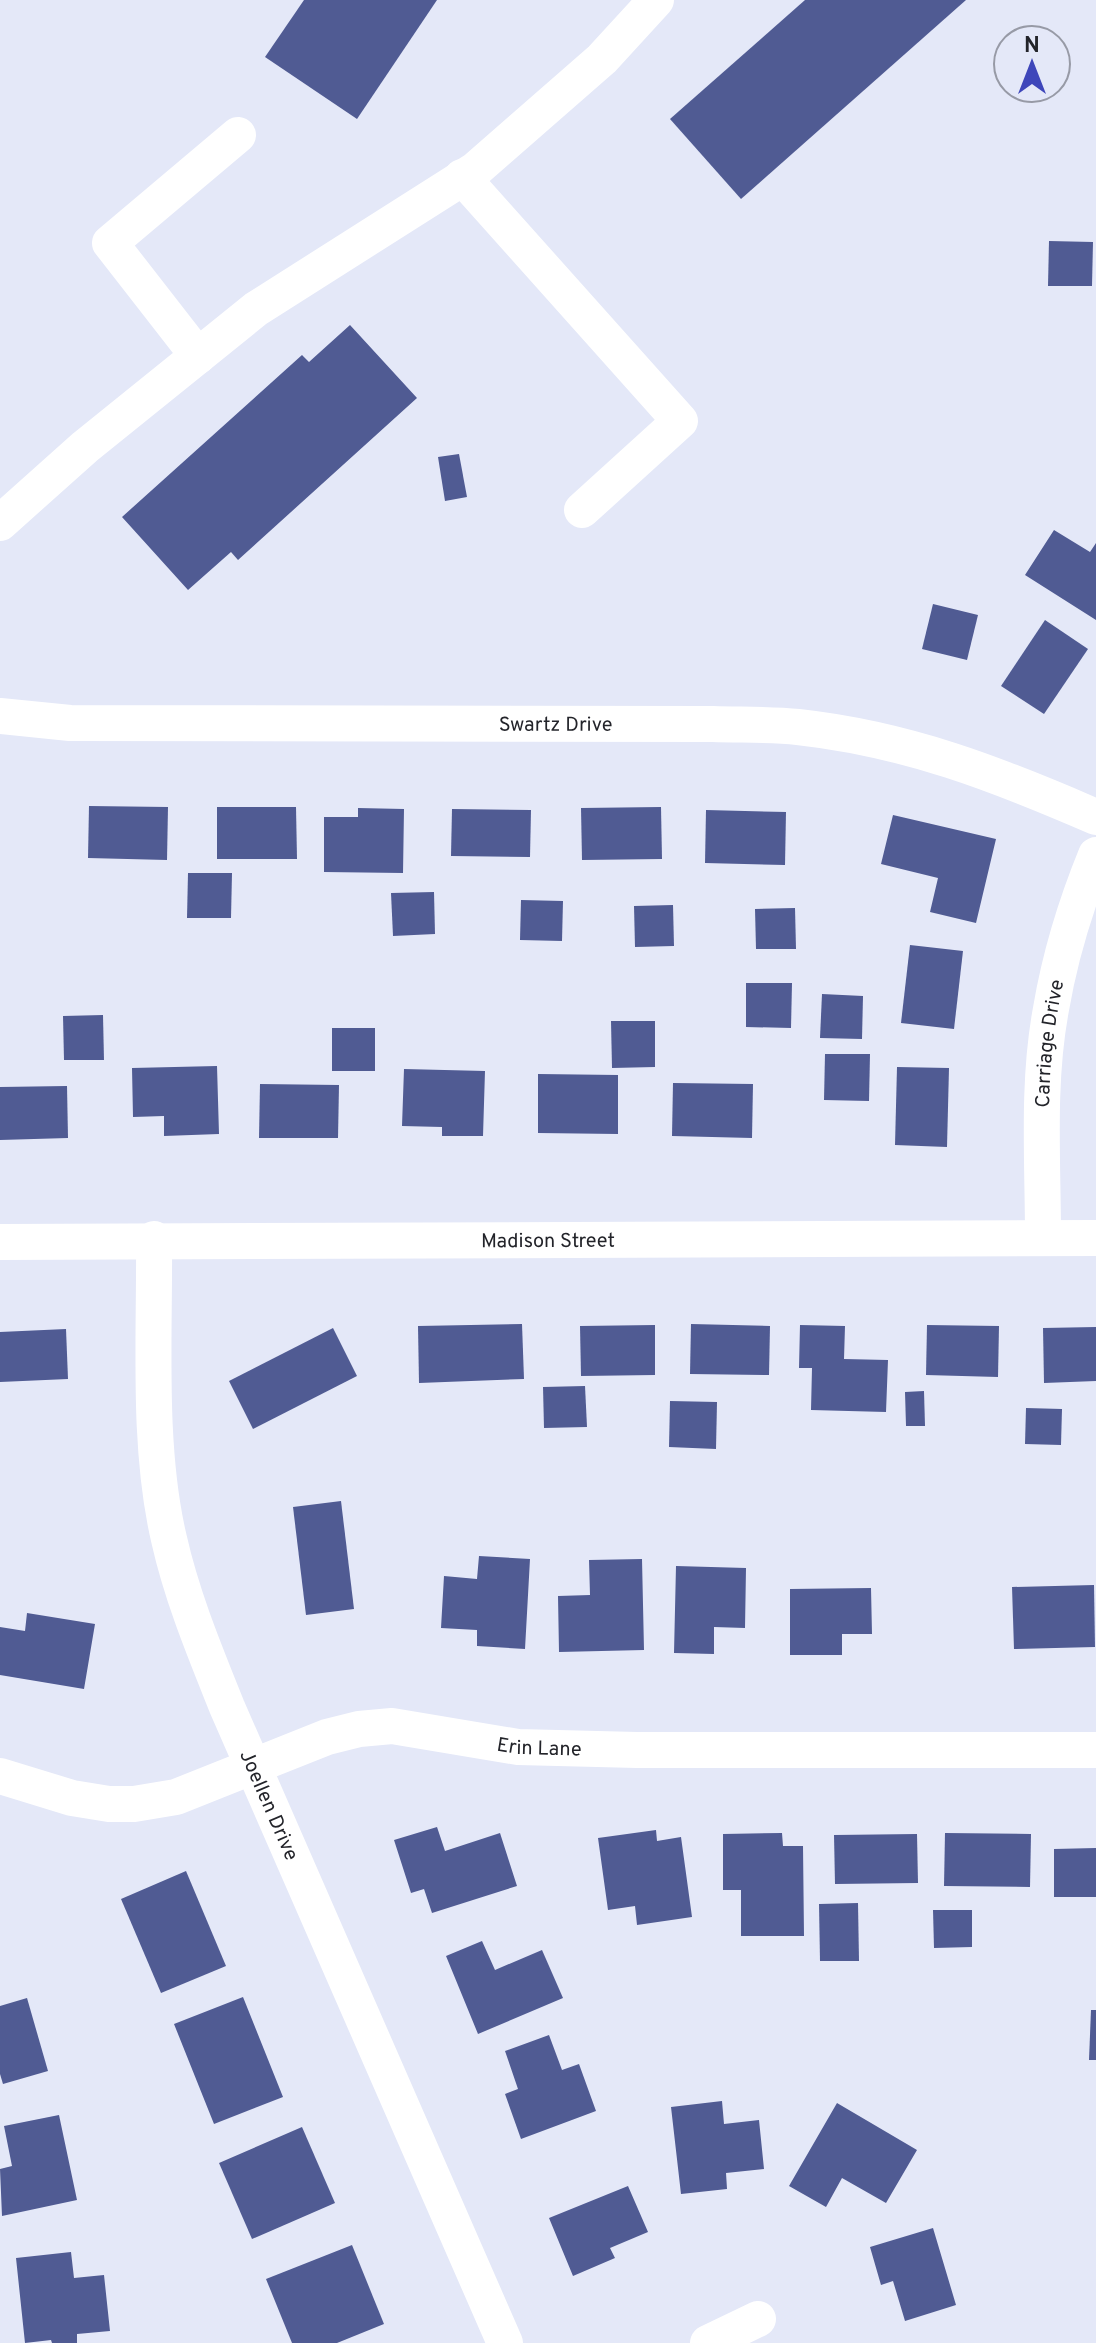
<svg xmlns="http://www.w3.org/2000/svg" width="1096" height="2343" viewBox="0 0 1096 2343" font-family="Overpass,sans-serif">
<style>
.building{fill:#505b93}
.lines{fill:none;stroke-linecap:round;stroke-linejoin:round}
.minor{stroke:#fff;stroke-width:36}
.labels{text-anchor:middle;stroke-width:8;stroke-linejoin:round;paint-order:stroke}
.street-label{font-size:20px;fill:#23242a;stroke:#e4e8f8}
</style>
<rect width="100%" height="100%" fill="#e4e8f8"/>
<g class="building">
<polygon points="304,0 437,0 357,119 265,57"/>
<polygon points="805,0 966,0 741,199 670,119"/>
<polygon points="1049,241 1093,242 1092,286 1048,286"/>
<polygon points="350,325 417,398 238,560 231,552 188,590 122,517 302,355 309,362"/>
<polygon points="459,454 467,497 445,501 438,457"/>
<polygon points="1054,530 1090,552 1096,543 1096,620 1025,575"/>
<polygon points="933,604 978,615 967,660 922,649"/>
<polygon points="1045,620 1088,649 1044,714 1001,686"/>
<polygon points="89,806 168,807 167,860 88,858"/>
<polygon points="217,807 296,807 297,859 217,859"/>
<polygon points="661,807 662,859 582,860 581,808"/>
<polygon points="358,808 404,809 403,873 324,872 324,817 358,817"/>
<polygon points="452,809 531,810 530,857 451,856"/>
<polygon points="706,810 786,812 785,865 705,863"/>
<polygon points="893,815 996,839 976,923 930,912 938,878 881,864"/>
<polygon points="188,873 232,873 231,918 187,918"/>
<polygon points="434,892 435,934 393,936 391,893"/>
<polygon points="521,900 563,901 562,941 520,940"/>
<polygon points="673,905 674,946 635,947 634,906"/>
<polygon points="795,908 796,949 756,949 755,909"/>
<polygon points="910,945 963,951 954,1029 901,1023"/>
<polygon points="746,983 792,983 791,1028 746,1027"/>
<polygon points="822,994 863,996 862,1039 820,1038"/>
<polygon points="103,1015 104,1060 64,1060 63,1016"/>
<polygon points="611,1021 655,1021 655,1067 612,1068"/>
<rect x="332" y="1028" width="43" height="43"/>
<polygon points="825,1054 870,1054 869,1101 824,1100"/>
<polygon points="217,1066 219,1134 164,1136 164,1116 133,1117 132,1068"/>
<polygon points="897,1067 949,1068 947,1147 895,1145"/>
<polygon points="404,1069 485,1071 483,1136 442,1136 442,1127 402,1126"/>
<polygon points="538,1074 618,1075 618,1134 538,1133"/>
<polygon points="673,1083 753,1084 752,1138 672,1136"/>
<polygon points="260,1084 339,1085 338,1138 259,1138"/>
<polygon points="67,1086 68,1138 0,1140 0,1087"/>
<polygon points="522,1324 524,1379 419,1383 418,1326"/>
<polygon points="691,1324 770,1326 769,1375 690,1374"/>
<polygon points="655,1325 655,1375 581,1376 580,1326"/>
<polygon points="800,1325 845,1326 844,1359 888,1360 886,1412 811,1410 812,1368 799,1368"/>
<polygon points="927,1325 999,1326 998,1377 926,1375"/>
<polygon points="1096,1327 1096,1381 1044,1383 1043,1328"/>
<polygon points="333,1328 357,1376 253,1429 229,1381"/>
<polygon points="66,1329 68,1379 0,1382 0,1332"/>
<polygon points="585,1386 587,1427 544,1428 543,1387"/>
<polygon points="924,1391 925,1426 906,1426 905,1392"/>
<polygon points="670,1401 717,1402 716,1449 669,1447"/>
<polygon points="1026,1408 1062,1409 1061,1445 1025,1444"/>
<polygon points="341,1501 354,1609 306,1615 293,1507"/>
<polygon points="479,1556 530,1559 525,1649 477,1646 477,1630 441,1628 444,1576 477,1579"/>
<polygon points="642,1559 644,1650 559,1652 558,1596 590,1595 589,1560"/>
<polygon points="676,1566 746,1568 745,1628 714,1627 714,1654 674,1653"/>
<polygon points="1094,1585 1095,1647 1014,1649 1012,1587"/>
<polygon points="871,1588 872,1634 842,1634 842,1655 790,1655 790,1589"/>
<polygon points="27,1613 95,1624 84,1689 0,1675 0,1627 25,1631"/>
<polygon points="437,1827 445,1851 500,1833 517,1886 432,1913 424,1889 411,1893 394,1840"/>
<polygon points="656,1830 657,1841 681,1837 692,1917 637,1925 635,1906 608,1910 598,1838"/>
<polygon points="782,1833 783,1846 803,1846 804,1936 741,1936 741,1890 723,1890 723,1834"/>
<polygon points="945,1833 1031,1834 1030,1887 944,1886"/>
<polygon points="917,1834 918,1883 835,1884 834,1835"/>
<polygon points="1096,1848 1096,1897 1054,1897 1054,1849"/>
<polygon points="186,1871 226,1966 161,1993 121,1899"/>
<polygon points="858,1903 859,1961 820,1961 819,1904"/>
<polygon points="933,1910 972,1910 972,1947 934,1948"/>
<polygon points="482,1941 495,1970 542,1950 563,1998 478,2034 446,1956"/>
<polygon points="243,1997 283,2097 214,2124 174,2024"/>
<polygon points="27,1998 48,2071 3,2084 0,2074 0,2006"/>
<polygon points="1091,2010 1096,2010 1096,2060 1089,2060"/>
<polygon points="549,2035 562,2070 579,2064 596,2111 521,2139 505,2094 518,2089 505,2051"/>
<polygon points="722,2101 724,2124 759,2120 764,2169 726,2173 727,2189 681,2194 671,2107"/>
<polygon points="837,2103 917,2150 886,2203 842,2178 826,2207 789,2186"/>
<polygon points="59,2115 77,2200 2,2216 0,2169 12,2166 4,2126"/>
<polygon points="302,2127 335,2203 252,2239 219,2163"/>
<polygon points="628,2186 648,2232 610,2248 615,2258 573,2276 549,2218"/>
<polygon points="933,2228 956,2305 905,2321 893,2281 881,2285 870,2247"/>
<polygon points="352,2245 384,2324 337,2343 292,2343 266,2279"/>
<polygon points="71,2252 74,2278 104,2275 110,2331 77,2334 77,2343 52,2343 51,2340 25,2343 16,2258"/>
</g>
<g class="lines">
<g class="minor">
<polyline points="462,177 680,421 582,510"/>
<polyline points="198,356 110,243 238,135"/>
<polyline points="0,523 85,447 256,309 475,170 602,59 656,0"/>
<path id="s1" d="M0,716L70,723L713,724C741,725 770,724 798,727C907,739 997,774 1096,817"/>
<path id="s2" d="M1043,1237C1043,1162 1037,1083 1051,1009C1060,956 1076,904 1096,855"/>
<path id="s3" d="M154,1239C155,1335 147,1446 169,1539C182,1597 205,1652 227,1707L505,2343"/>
<path id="s4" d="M0,1242L1096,1238"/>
<path id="s5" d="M0,1776L72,1798L109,1804H134L176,1797L327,1737L359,1729L392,1726L518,1747L637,1750H1096"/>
<polyline points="708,2343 758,2319"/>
</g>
</g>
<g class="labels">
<g class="street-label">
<text dy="7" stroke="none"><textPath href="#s1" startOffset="556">Swartz Drive</textPath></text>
<text dy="7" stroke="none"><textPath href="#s2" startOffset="194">Carriage Drive</textPath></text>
<text dy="7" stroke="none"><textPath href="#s4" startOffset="548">Madison Street</textPath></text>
<text dy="7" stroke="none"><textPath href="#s5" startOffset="558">Erin Lane</textPath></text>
<text dy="7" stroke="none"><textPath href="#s3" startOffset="586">Joellen Drive</textPath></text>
</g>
</g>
<g transform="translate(1032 64)"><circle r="38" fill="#e4e8f8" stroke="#979aa6" stroke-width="2"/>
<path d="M0-6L14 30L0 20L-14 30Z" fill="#3e46ba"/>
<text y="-12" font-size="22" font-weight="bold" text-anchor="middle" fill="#23242a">N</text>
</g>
</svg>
